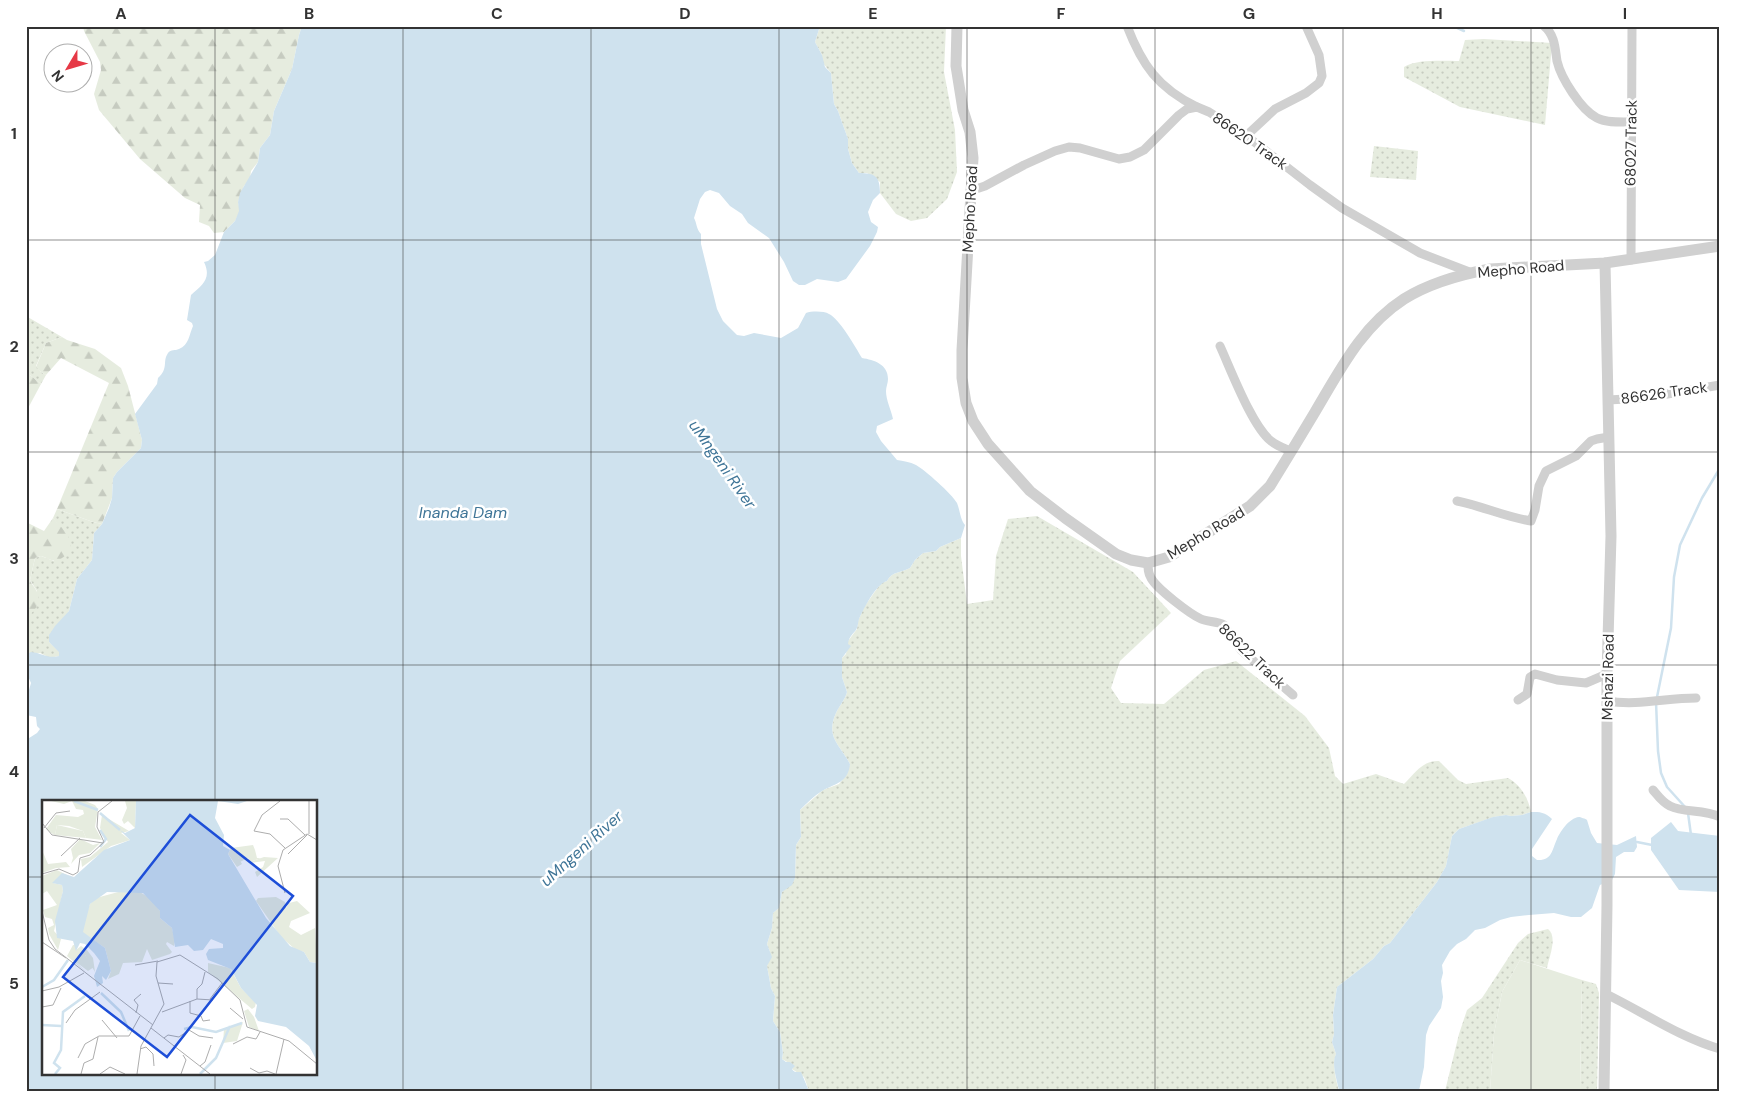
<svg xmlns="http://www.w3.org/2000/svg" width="1746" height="1117" viewBox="0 0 1746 1117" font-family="'DM Sans',sans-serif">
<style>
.grass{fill:url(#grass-dots)}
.forest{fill:url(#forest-firs)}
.park{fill:#e6ecdf}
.water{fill:#cfe2ee;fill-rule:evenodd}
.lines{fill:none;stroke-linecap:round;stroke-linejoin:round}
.stream{stroke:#cfe2ee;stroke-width:2.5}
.minor{stroke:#d0d0d0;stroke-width:9}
.tertiary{stroke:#d0d0d0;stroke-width:11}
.grid{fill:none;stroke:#333;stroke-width:1;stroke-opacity:0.55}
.labels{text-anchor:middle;stroke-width:5;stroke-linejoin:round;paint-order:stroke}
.street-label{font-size:15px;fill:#333;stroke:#fff}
.water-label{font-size:16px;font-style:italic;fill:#3f7597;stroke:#fff}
.inset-river{fill:none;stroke:#cfe2ee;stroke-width:2.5}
.inset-road{fill:none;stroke:#adadad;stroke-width:1}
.view{fill:#1d4ed8;fill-opacity:0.15;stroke:#1d4ed8;stroke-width:2.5}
.inset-edge{fill:none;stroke:#333;stroke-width:2.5}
.neatline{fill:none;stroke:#333;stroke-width:2}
.grid-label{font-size:16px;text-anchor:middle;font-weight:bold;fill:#333}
</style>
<defs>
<pattern id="grass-dots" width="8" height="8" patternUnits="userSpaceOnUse" patternTransform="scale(1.25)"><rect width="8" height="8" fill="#e6ecdf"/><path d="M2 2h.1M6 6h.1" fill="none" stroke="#c6cbc0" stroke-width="1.8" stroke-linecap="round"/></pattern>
<pattern id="forest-firs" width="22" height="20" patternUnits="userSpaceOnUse" patternTransform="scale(1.25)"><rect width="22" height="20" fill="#e6ecdf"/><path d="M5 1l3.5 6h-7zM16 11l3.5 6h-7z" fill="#c6cbc0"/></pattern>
</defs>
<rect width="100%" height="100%" fill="#fff"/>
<g class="grass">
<polygon points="820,26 946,26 944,72 955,130 957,172 947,199 927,218 911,221 896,214 880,193 880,182 867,173 859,173 852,163 848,149 848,139 838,111 834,104 831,73 822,62 822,55 815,42"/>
<path d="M1484,39L1552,43L1545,125L1460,107L1404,77V67C1416,59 1445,61 1459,61L1465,40Z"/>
<polygon points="1374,146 1418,151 1416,180 1370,177"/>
<polygon points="26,316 62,337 46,343 36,366 41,372 46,375 41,384 30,375 26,375"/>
<polygon points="57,509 93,522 102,524 94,533 92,560 77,579 69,611 49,642 60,652 59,656 50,658 40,653 26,655 26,618 37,591 30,580 35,558 41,556 54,561 60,527 53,518"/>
<path d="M1037,516L1133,572L1171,613L1120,661L1111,688L1121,703L1164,704L1204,670L1236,661L1305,716L1329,748L1335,776L1343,784L1376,774L1404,784C1414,774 1423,760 1439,761L1458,780L1466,784L1508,778C1521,785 1528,798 1531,812L1522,815L1511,816L1506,815L1494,817L1459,829L1452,836L1446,866L1437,882L1390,943L1384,946L1373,959L1337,987L1333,1015L1334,1034L1332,1042L1336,1054C1332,1065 1336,1080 1339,1091H809L804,1077L792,1069L794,1066L782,1059L783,1053L780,1032L773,1021L775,996L771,988L767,966L770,952L767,944L772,928L773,913L779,908L782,892L795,878L796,845L801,837L800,810L823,790L839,784L844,778L850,764C840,745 825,737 836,713C839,706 845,700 847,692L842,677V658L846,654L848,641L857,629L858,621L864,607L881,583L887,581C892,571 901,573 910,568L915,560L923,553L936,551L940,547L961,538V556L967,604L993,600L996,556L1008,519Z"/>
<path d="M1548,929C1558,937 1549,957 1547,968L1520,960L1502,992L1494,1034L1490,1091H1445L1459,1034L1467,1010L1482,998L1518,943L1528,934Z"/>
<polygon points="1582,980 1596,984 1599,993 1597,1091 1580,1091"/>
</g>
<g class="forest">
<polygon points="83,26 302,26 299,35 292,69 274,111 270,135 260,148 258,162 251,171 250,179 244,186 238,202 240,211 235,221 224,232 214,233 209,226 199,222 200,205 185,198 140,159 99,110 94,94 101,70 100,62 84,31"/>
<polygon points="62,337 67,340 95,349 121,368 128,386 142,440 141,448 117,472 113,478 112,498 102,524 93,522 57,509 109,383 61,358 46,375 41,372 36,367 46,343"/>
<polygon points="26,375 30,375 41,384 26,412"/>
<path d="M53,518C61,527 80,544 66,555C64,557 59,560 56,561C52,561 45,557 41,556L35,558L30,580C31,584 34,586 36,590C43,602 35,611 26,618V522L44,531Z"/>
</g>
<polygon class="park" points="1520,960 1582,980 1580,1091 1490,1091 1494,1034 1502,992"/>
<g class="water">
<path d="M302,26H820L815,42L822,55L825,67L831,73L834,104L838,111L848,139V149L852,163L859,173C875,173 880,176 880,193L873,200L868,212L871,222L878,227L877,232L870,246L846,279L838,282L817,279L805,285H799L793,281L784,262L769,238L748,223L742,214L730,206L719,193L710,190L705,192L700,199L694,218C697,223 696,229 701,234V244L717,309L723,321L737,335L744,336L754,333L781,338L798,328L806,313C812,311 824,311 829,314C839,318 856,348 862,358C874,360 888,364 888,379C888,383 886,387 886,391C886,400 891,410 893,419L877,426L876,432L881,441L897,460C903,461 910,462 916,465C925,470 952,494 957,503C960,510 960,519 965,525L961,538L940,547L936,551L923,553L915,560L910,568C901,573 892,571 887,581C876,584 864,608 859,619C858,622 858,627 856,630C852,635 849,637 848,644L851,646L842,658V677L847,692C845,700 839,706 836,713C825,737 840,745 850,764C848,783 836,783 822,791C814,796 807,803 800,810L801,837L796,845L795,878L792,885L782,892L779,908L773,913L772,928L767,944L772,957L767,966L771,988L775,996L773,1021L780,1032L783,1053L782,1059L786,1062H790L795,1066L792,1069C794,1073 797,1072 801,1072L809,1091H26V740L37,733L40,729L37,726L36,717L26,715V691L29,690L31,683L26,672V655L31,652C42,653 48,659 59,656V652L49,642V635L55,626L69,611L77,579L92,560L94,533L102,524L109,508L112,498L113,478L117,472L141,448L142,440L135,414L157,384L158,378C169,368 162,362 168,353C171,349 175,351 179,349C189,345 189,335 193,326L192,323L187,320L191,295C202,285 212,279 204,262L208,261L215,255L224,232L235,221L239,211L238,202L240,193L258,162L260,148L270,135L274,111L292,69L299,35ZM44,801H316V1073H44Z"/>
<path d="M1531,812C1540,812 1545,812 1552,819L1532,849V856L1537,860C1552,861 1552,850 1557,839C1560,832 1569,818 1579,817C1580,817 1586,819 1587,820L1591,833L1597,843L1617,845L1636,836L1637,847L1634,852H1624L1616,857L1615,874L1612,880L1600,885L1592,908L1581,917H1571L1554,913L1529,915L1511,917L1500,920L1485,928L1475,930L1466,939L1457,944L1450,951L1442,965L1443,973L1441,981L1443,997L1441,1008L1429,1026L1426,1035L1424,1067L1419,1091H1339C1337,1080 1331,1064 1336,1054L1332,1042L1334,1034L1333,1015L1337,987L1373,959L1384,946L1390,943L1437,882L1446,866L1452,836L1459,829L1493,817L1506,815L1511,816L1522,815Z"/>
<polygon points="1671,822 1678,831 1720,836 1720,892 1679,890 1651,850 1651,838"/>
</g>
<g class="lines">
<g class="stream">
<polyline points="1453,26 1464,31"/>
<polyline points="1686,808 1667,787 1661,773 1658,751 1656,702 1671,628 1674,577 1680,545 1702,498 1720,468"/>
<polyline points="1688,813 1691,835"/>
<polyline points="1637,842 1652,845"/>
</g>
<g class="minor">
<path d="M1127,26C1142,65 1158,88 1197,107"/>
<path d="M1544,26C1555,35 1555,48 1557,61C1561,78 1581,110 1597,118C1607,123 1620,122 1631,122"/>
<polyline points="1246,136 1275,109 1306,93 1319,83 1322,76 1319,55 1306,26"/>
<polyline points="970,191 985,186 1024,165 1055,151 1069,147 1080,148 1119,159 1130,157 1144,150 1179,115 1187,109 1197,107 1209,112 1244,134 1310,185 1342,208 1420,253 1472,273"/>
<polyline points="1631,260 1632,26"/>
<path d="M1220,346C1231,370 1252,426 1271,441C1277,446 1284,448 1291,451"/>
<polyline points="1608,400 1644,398 1720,385"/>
<path d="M1457,501C1482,506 1505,517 1531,521L1535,510L1539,486L1546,471L1576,456L1591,441L1597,439L1609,437"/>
<path d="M1148,563C1148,569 1148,573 1151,578C1157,589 1190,614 1201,619C1208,622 1217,621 1224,625L1241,650L1293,695"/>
<polyline points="1518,700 1527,694 1530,677 1535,674 1557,680 1586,683 1607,674"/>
<path d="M1607,701C1638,706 1666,698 1696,698"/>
<path d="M1653,790C1658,796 1663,803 1670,806C1684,813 1703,809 1720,817"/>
<path d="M1606,994C1643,1012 1679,1037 1720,1049"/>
</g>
<g class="tertiary">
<path d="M957,26L956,66L963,110L970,132L973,158L962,350V378L966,403L973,421L988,444L1030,491L1065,518L1116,554L1131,560L1148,563L1169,557L1250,506L1270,486C1285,462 1300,437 1315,412C1340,370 1362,326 1404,299C1428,284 1463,274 1490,269L1605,263L1720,246"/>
<polyline points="1604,1091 1607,905 1607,674 1611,536 1605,263"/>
</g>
</g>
<path class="grid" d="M215,26V801M403,26V1091M591,26V1091M779,26V1091M967,26V1091M1155,26V1091M1343,26V1091M1531,26V1091M26,240H1720M26,452H1720M26,665H1720M26,877H44M316,877H1720M215,1073V1091"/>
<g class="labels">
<g class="street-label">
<text transform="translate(1250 141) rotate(35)" y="5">86620 Track</text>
<text transform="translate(1631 143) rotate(-89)" y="5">68027 Track</text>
<text transform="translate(970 209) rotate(-87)" y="5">Mepho Road</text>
<text transform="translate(1521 269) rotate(-5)" y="5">Mepho Road</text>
<text transform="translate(1664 393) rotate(-8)" y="5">86626 Track</text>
<text transform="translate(1206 533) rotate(-31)" y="5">Mepho Road</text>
<text transform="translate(1252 656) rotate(44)" y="5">86622 Track</text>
<text transform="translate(1608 677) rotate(-89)" y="5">Mshazi Road</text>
</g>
<g class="water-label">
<text transform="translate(723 464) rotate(55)" y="6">uMngeni River</text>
<text x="463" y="518">Inanda Dam</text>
<text transform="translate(581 848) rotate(-42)" y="6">uMngeni River</text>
</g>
</g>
<g transform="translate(42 800)">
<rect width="275" height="275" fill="#fff"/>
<path d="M15,25L41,31L44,38L13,35ZM211,45L213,50L193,52L200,64L195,67L186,54L189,48ZM222,57L236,58L215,77L213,72L221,67L223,61L209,63L208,62ZM15,70L27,76L20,74L11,83L20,85L21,91L12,131L19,139L16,150L7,134L6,128L12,125L10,119L3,117L1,110L15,105L5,91L0,94V76ZM80,91H96L108,98L118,111V118L130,128L133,141L132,146L125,142L124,144L130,152L128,154L110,160L105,149L100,162L81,163L77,174L66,179L69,171L63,148L41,133L40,125L48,104L54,98ZM31,145H34V150L39,146L45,150L51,158L53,172L43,155L34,162L44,172L25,156ZM166,163L188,168L199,188L214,202L213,207L210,209L166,172ZM206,209L212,217L217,231L207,227L202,211ZM201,222L195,241L181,243L182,229Z" fill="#e6ecdf"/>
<path d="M9,1H43L53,5L56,9L53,27L60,40L44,38L41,31L27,26L15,25L13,35L9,33L4,29L14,15L36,17L42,14L41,10L34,9L30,1L22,4ZM83,1H94L93,28L86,21L82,24L80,20L85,8ZM60,15L87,31L79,33L88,40L69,46L40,67L39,59L48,57L66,42L58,28ZM38,39L51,45L58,43L48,53L37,55L29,64L31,58L29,49ZM0,50L6,64L24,62L28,67L14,68L0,73ZM201,50H213L215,58H219L208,62L206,58L196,63L197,59L192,53ZM234,97L243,102L244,108L247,103L255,101L268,113L249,121L247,127L259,135L273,128L275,163L268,162L262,152L254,150L239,137L214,101L216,98Z" fill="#e6ecdf"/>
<path d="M36,154L43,155L52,167L46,171L34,162Z" fill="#e6ecdf"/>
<path d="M94,1H205L196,4L176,1L173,18L182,35L181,46L188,50L186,54L224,118L248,146L262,152L268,162L275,163V261L267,246L244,227L216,221L213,216L215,205L199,188L189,169L166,160L164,154L167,149L181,148V144L169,139L161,150L152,151L146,145L133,147L130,128L118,118V111L101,93L65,92L48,104L41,132L63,148L69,171L64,180L60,176L61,183L55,187L52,176L58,161L52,153L43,144L38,143L34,151L31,141L15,138L13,121L21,91L20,85L10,83L20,73L32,77L62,50L88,40L78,30L83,33L93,28Z" fill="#cfe2ee"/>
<path class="inset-river" d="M32,1L56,10M58,13L78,30M58,30L64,39L58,47M0,187L12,180L26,160M59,193L79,212L87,231M0,225L19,226M142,229L150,227L174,232L200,223M13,274L18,268L12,263L19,250L21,212L43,196M158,274L174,258L188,226"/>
<path class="inset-road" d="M238,1L220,15L212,31L228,34L243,48M267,1V34M238,19H246L263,35M0,23L10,35L61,43M2,28L14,13L28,11M246,54L265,35M19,56L38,38M0,74L17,69L31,75L36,72L38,58L48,55L62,42L55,27L56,12L70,1M243,93L236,66L241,50L265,34L275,40M0,111L7,140L13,149L111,225M0,142L24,158M93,165L116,161M116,183L131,184M0,191L17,187L42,173M155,199L171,200M168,199L180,183M148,201V213L159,216L161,221L168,220M0,207L11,205L19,188M188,208L201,219M120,212L155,199V189L160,184L163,172M94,213L96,205L92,200L99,194M60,220L75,238M24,223L33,210L58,192M109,228L168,274M122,238L126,235L137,237L147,230L157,236L171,238M191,244L205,237L214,239L218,232M98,249L104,247L111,254L112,266M36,258L43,244L57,236H87L98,216M158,266L163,262L169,245M208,268L217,273L225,271L233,274M39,274L42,263L51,259L56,237M58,274L68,267L83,274M95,274L99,246L122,204L114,176L115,162L138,155L176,179L198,200L205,227L247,241L275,264M139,274L144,260L141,255M234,274L242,239"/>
<path class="view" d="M148,15L251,96L125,257L21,177Z"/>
<rect width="275" height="275" class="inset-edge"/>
</g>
<rect width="1746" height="1117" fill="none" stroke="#ffffff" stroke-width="55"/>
<g transform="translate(68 68) rotate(232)"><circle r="24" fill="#ffffff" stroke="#adadad"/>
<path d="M0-4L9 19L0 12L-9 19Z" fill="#e63946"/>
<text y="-8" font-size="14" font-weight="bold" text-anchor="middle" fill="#333333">N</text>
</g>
<rect x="28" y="28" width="1690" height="1062" class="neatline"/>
<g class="grid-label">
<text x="121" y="19">A</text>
<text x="309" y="19">B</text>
<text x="497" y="19">C</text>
<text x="685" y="19">D</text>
<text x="873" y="19">E</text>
<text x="1061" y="19">F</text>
<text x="1249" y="19">G</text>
<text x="1437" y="19">H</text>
<text x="1625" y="19">I</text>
<text x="14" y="139">1</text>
<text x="14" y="352">2</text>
<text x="14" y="564">3</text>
<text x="14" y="777">4</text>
<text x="14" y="989">5</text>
</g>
</svg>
